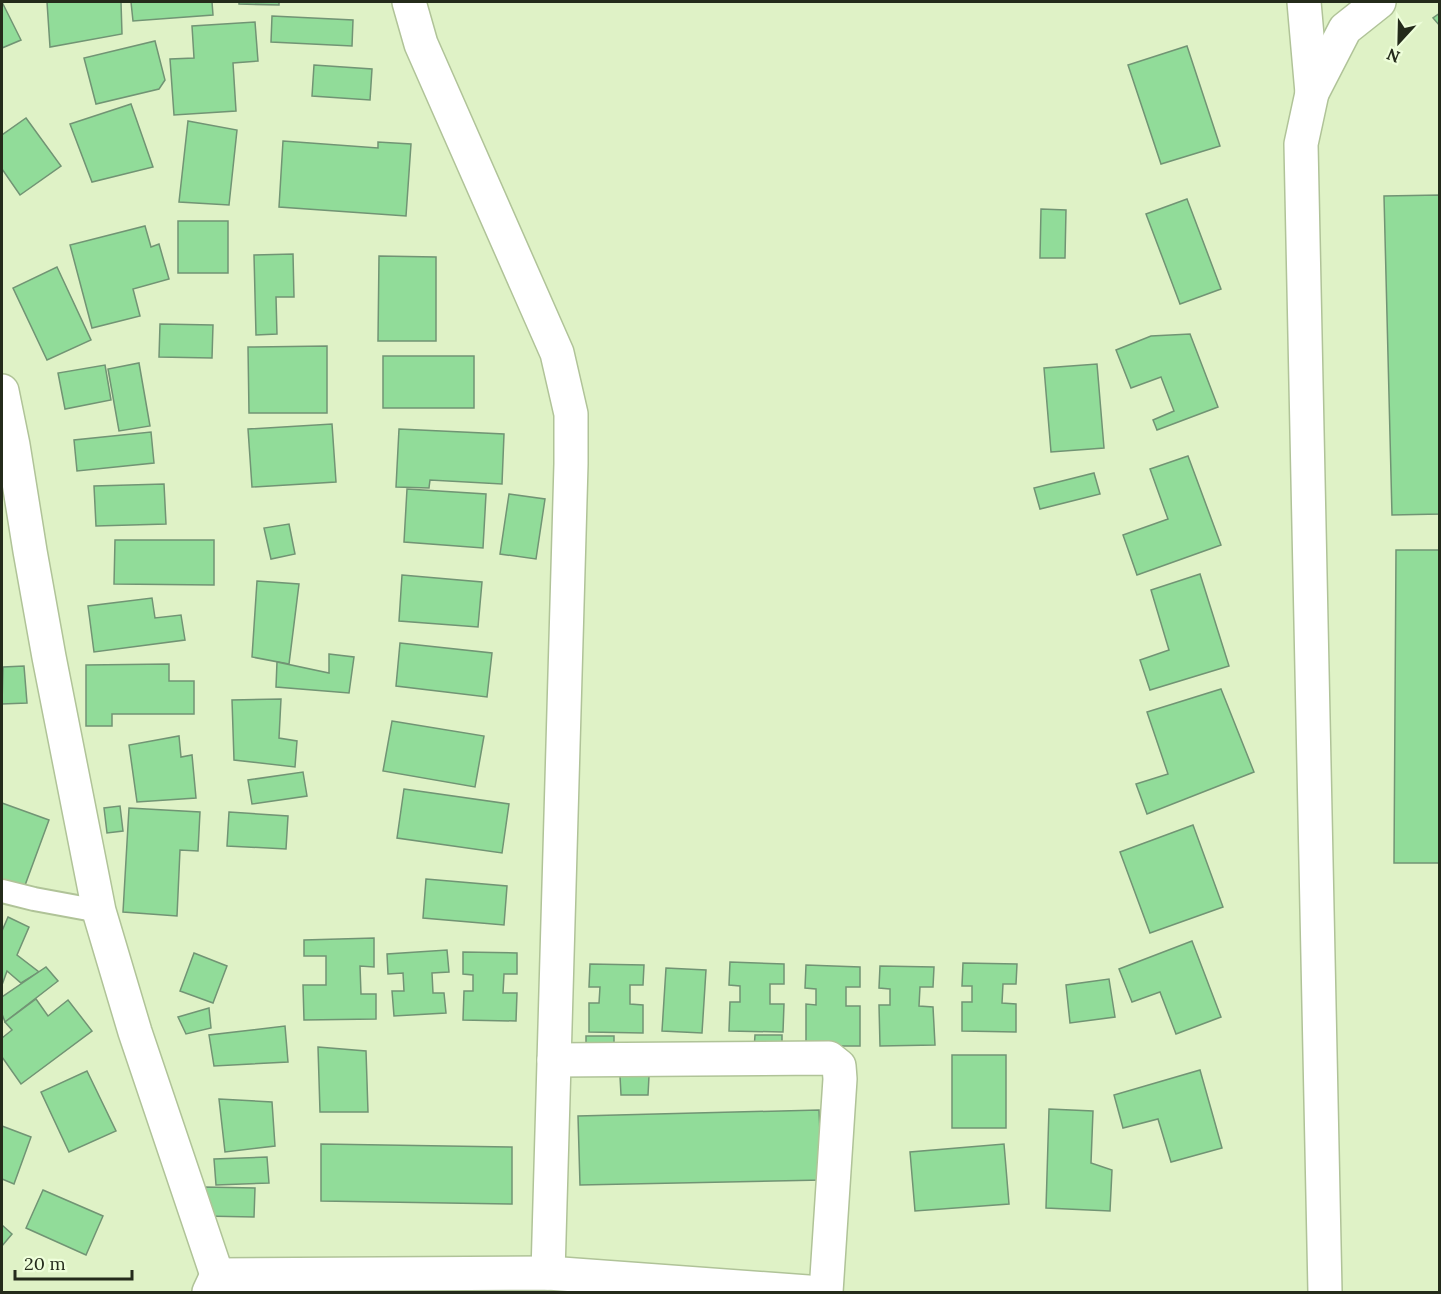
<svg xmlns="http://www.w3.org/2000/svg" width="1441" height="1294" viewBox="0 0 1441 1294" font-family="Lora,serif">
<style>
.building{fill:#91dc99;stroke:#719474;stroke-width:1.5}
.lines{fill:none;stroke-linecap:round;stroke-linejoin:round}
.service-casing{stroke:#b0c398;stroke-width:26}
.minor-casing{stroke:#b0c398;stroke-width:36}
.service{stroke:#fff;stroke-width:22}
.minor{stroke:#fff;stroke-width:33}
</style>
<rect width="100%" height="100%" fill="#dff2c6"/>
<g class="building">
<polygon points="2,2 21,40 2,48"/>
<polygon points="47,2 121,2 122,34 50,47"/>
<polygon points="131,2 212,2 213,15 133,21"/>
<polygon points="239,2 279,2 279,5 239,4"/>
<polygon points="1440,13 1440,26 1433,18"/>
<polygon points="272,16 353,20 352,46 271,42"/>
<polygon points="255,22 258,61 233,63 236,111 174,115 170,59 194,58 192,26"/>
<polygon points="155,41 165,80 159,89 96,104 84,58"/>
<polygon points="1187,46 1220,146 1161,164 1128,65"/>
<polygon points="314,65 372,69 370,100 312,96"/>
<polygon points="131,104 153,167 92,182 70,124"/>
<polygon points="26,118 61,166 20,195 2,169 2,135"/>
<polygon points="188,121 237,130 229,205 179,202"/>
<polygon points="283,141 378,148 378,142 411,144 406,216 279,207"/>
<polygon points="1440,195 1440,514 1392,515 1384,196"/>
<polygon points="1187,199 1221,289 1180,304 1146,214"/>
<polygon points="1041,209 1066,210 1065,258 1040,258"/>
<rect x="178" y="221" width="50" height="52"/>
<polygon points="145,226 151,247 159,244 169,279 133,289 140,316 92,328 70,245"/>
<polygon points="293,254 294,297 276,297 277,334 256,335 254,255"/>
<polygon points="379,256 436,257 436,341 378,341"/>
<polygon points="57,267 91,340 47,360 13,288"/>
<polygon points="160,324 213,325 212,358 159,357"/>
<polygon points="1190,334 1218,407 1157,430 1153,420 1174,411 1161,377 1131,388 1116,350 1151,336"/>
<polygon points="327,346 327,413 249,413 248,347"/>
<rect x="383" y="356" width="91" height="52"/>
<polygon points="139,363 150,426 119,431 108,369"/>
<polygon points="1097,364 1104,448 1051,452 1044,368"/>
<polygon points="105,365 111,400 65,409 58,373"/>
<polygon points="332,424 336,482 252,487 248,429"/>
<polygon points="399,429 504,434 502,484 430,480 429,488 396,487"/>
<polygon points="151,432 154,463 77,471 74,440"/>
<polygon points="1188,456 1221,545 1137,575 1123,535 1168,519 1150,469"/>
<polygon points="1094,473 1100,494 1040,509 1034,488"/>
<polygon points="164,484 166,524 96,526 94,486"/>
<polygon points="407,489 486,494 483,548 404,542"/>
<polygon points="509,494 545,499 536,559 500,554"/>
<polygon points="289,524 295,554 271,559 264,528"/>
<polygon points="115,540 214,540 214,585 114,584"/>
<polygon points="1396,550 1440,550 1440,863 1394,863"/>
<polygon points="1200,574 1229,666 1150,690 1140,660 1169,650 1151,590"/>
<polygon points="402,575 482,582 478,627 399,621"/>
<polygon points="257,581 299,584 289,664 252,657"/>
<polygon points="152,598 155,618 181,615 185,640 94,652 88,606"/>
<polygon points="400,643 492,653 487,697 396,686"/>
<polygon points="329,654 354,657 349,693 276,687 277,662 329,673"/>
<polygon points="169,664 169,681 194,681 194,714 112,714 112,726 86,726 86,665"/>
<polygon points="24,666 27,703 2,704 3,667"/>
<polygon points="1221,689 1254,772 1147,814 1136,784 1168,774 1147,712"/>
<polygon points="281,699 279,738 297,741 295,767 234,760 232,700"/>
<polygon points="392,721 484,736 475,787 383,771"/>
<polygon points="179,736 181,757 192,755 196,798 137,802 129,745"/>
<polygon points="303,772 307,796 252,804 248,780"/>
<polygon points="404,789 509,804 502,853 397,838"/>
<polygon points="2,803 49,820 24,888 2,880"/>
<polygon points="120,806 123,831 107,833 104,808"/>
<polygon points="129,808 200,812 198,851 180,850 177,916 123,912"/>
<polygon points="229,812 288,816 286,849 227,846"/>
<polygon points="1193,825 1223,907 1150,933 1120,852"/>
<polygon points="426,879 507,886 504,925 423,918"/>
<polygon points="8,917 29,927 17,955 39,972 21,983 7,971 2,985 2,931"/>
<polygon points="374,938 374,967 360,966 361,994 376,994 376,1019 304,1020 303,985 326,985 326,956 304,956 304,940"/>
<polygon points="1192,941 1221,1017 1176,1034 1160,992 1132,1002 1119,969"/>
<polygon points="447,950 449,972 432,973 433,993 444,993 446,1013 394,1016 392,991 404,991 403,973 388,974 387,954"/>
<polygon points="463,952 517,953 517,974 504,974 503,993 517,993 516,1021 463,1020 464,991 473,991 473,975 463,974"/>
<polygon points="194,953 227,966 213,1003 180,991"/>
<polygon points="730,962 784,964 784,984 770,984 770,1004 784,1004 783,1032 729,1031 730,1002 740,1002 740,986 729,985"/>
<polygon points="963,963 1017,964 1016,984 1003,984 1002,1003 1016,1004 1016,1032 962,1031 962,1002 972,1002 972,986 962,986"/>
<polygon points="590,964 644,965 643,985 630,985 630,1004 643,1005 643,1033 589,1032 589,1003 599,1003 600,987 589,987"/>
<polygon points="806,965 860,967 860,987 846,987 846,1006 860,1006 860,1046 806,1046 806,1004 816,1005 816,989 805,988"/>
<polygon points="880,966 934,967 933,987 920,987 919,1006 933,1007 935,1045 880,1046 879,1005 890,1005 890,989 879,988"/>
<polygon points="46,967 58,981 5,1022 2,1014 2,997"/>
<polygon points="666,968 706,970 702,1033 662,1031"/>
<polygon points="1109,979 1115,1017 1070,1023 1066,985"/>
<polygon points="36,999 48,1016 68,1000 92,1031 21,1084 2,1057 2,1038 12,1030 5,1022"/>
<polygon points="209,1008 211,1028 186,1034 178,1017"/>
<polygon points="285,1026 288,1062 214,1066 209,1035"/>
<polygon points="755,1035 782,1035 782,1050 754,1050"/>
<rect x="586" y="1036" width="28" height="14"/>
<polygon points="318,1047 366,1051 368,1112 320,1112"/>
<rect x="952" y="1055" width="54" height="73"/>
<polygon points="1200,1070 1222,1148 1171,1162 1158,1119 1123,1128 1114,1095"/>
<polygon points="87,1071 116,1131 69,1152 41,1092"/>
<polygon points="620,1076 649,1076 648,1095 621,1095"/>
<polygon points="219,1099 272,1102 275,1146 225,1152"/>
<polygon points="1049,1109 1093,1111 1091,1163 1112,1170 1110,1211 1046,1208"/>
<polygon points="819,1110 822,1180 580,1185 578,1116"/>
<polygon points="2,1126 31,1137 14,1184 2,1179"/>
<polygon points="321,1144 512,1147 512,1204 321,1201"/>
<polygon points="1004,1144 1009,1204 915,1211 910,1152"/>
<polygon points="267,1157 269,1183 216,1185 214,1159"/>
<polygon points="203,1187 255,1188 254,1217 203,1216"/>
<polygon points="43,1190 103,1216 86,1255 26,1228"/>
<polygon points="2,1225 12,1234 2,1246"/>
</g>
<g class="lines">
<g class="service-casing">
<polyline id="service" points="2,891 34,899 99,911"/>
</g>
<g class="minor-casing">
<g id="minor">
<polyline points="409,2 421,44 557,353 571,414 571,464 548,1273"/>
<polyline points="1304,2 1312,93"/>
<polyline points="2,391 13,445 30,551 49,657 99,911 135,1032 217,1275"/>
<polyline points="554,1060 829,1058 839,1066 840,1079 826,1292"/>
<polyline points="209,1292 217,1275 548,1273 808,1292"/>
<polyline points="1325,1292 1301,144 1312,93 1345,29 1379,2"/>
</g>
</g>
<use href="#service" class="service"/>
<use href="#minor" class="minor"/>
</g>
<rect width="1441" height="1294" fill="none" stroke="#242b1b" stroke-width="6"/>
<g transform="translate(1399 42) rotate(202)" stroke="#eefeda" stroke-width="4.5" paint-order="stroke">
<path d="M0-4.5L10 22L0 15L-10 22Z" fill="#242b1b"/>
<text y="-9" font-size="16" font-weight="bold" text-anchor="middle" fill="#242b1b">N</text>
</g>
<path d="M15 1270v9h117v-9" fill="none" stroke="#242b1b" stroke-width="3"/>
<text x="24" y="1270" font-size="18" fill="#242b1b" stroke="#eefeda" stroke-width="4.5" paint-order="stroke">20 m</text>
</svg>
